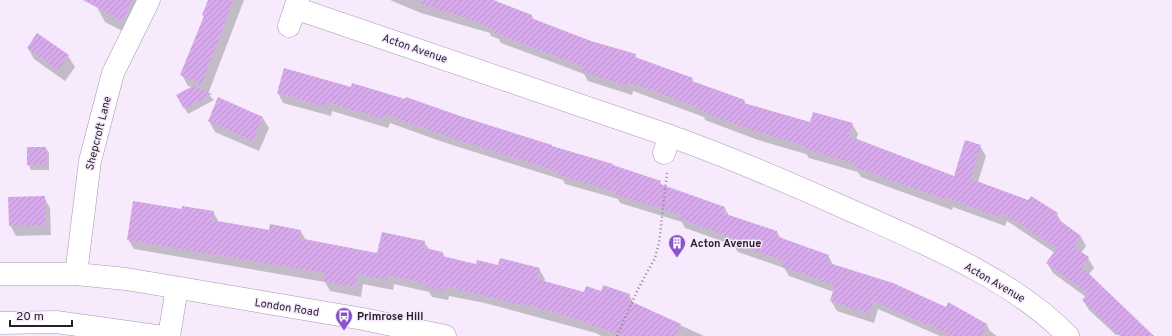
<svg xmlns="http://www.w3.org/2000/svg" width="1172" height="336" viewBox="0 0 1172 336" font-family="Overpass,sans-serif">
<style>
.shadow{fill:#0003}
.building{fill:url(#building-hatch)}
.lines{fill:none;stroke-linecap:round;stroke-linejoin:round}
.minor-casing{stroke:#a997b2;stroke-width:23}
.highway-casing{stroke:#a997b2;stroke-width:23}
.path{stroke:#8f8593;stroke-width:2.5;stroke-dasharray:1 3;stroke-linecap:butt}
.minor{stroke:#fff;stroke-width:22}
.highway{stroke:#fff;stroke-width:22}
.labels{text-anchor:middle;stroke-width:3;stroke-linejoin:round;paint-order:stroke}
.street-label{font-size:11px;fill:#261f29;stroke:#f6eafc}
.poi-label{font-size:11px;font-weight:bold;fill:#261f29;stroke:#f6eafc;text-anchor:start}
</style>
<defs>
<pattern id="building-hatch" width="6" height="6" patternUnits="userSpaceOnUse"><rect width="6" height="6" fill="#d7abeb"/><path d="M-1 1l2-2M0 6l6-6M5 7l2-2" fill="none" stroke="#b893ca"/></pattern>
</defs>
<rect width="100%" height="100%" fill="#f6eafc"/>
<g class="shadow">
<polygon points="100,0 149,0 130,35 105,22 97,7"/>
<polygon points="209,0 244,0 208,94 214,100 188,114 178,95 192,87 188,86 182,75 204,17 203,15"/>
<polygon points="390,0 493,0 532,16 534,20 590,42 635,55 637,59 692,79 694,83 744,101 746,105 810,123 852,124 858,134 856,140 955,177 980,146 986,156 978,182 1057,214 1062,223 1081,237 1086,246 1081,253 1088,258 1094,268 1088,275 1151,336 1116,335 1089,310 1083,300 1086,297 1053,273 1047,263 1055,253 1007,221 1005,226 953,207 952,210 861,177 858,172 809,158 806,154 758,140 705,120 704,117 633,91 632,95 588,81 584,74 501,43 499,39 491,36 490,33 421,13"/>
<polygon points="28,48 68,56 75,67 65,81 34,59"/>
<polygon points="285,69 553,148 660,182 662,186 725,208 729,216 777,232 781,239 828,255 833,265 947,308 949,304 987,325 990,331 997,336 940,336 878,309 874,323 837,311 831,301 834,292 789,276 784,268 738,252 733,245 685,228 682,222 620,203 618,199 565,184 563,180 443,142 390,123 388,128 332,111 331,116 283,103 278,93"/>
<polygon points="262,117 269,128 259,151 215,132 209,121"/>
<polygon points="46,148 49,153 49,170 31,170 28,164"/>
<polygon points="44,197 50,208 51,235 16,236 10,225"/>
<polygon points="183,210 213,212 219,222 270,231 300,230 306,240 378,254 424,242 429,249 443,253 445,258 477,265 539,269 545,279 544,282 585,293 602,292 629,295 634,304 704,336 601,336 596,333 485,303 449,296 448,300 432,297 429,292 394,284 393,290 363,284 361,297 330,291 325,282 134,249 128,239"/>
</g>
<g class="building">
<polygon points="83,0 133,0 122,21"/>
<polygon points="208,0 233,0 202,84 180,75 204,16 202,15"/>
<polygon points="421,0 493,0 532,15 531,18 591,41 636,54 635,57 693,78 692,81 745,100 744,103 810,122 813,112 853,123 849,136 954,176 965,140 981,145 971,179 1028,200 1031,196 1058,213 1055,217 1081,236 1074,247 1089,257 1082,267 1154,336 1120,336 1082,300 1088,293 1046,263 1057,248 1001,212 999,217 947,198 946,200 854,167 855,164 802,148 803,145 751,130 698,110 699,108 628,82 627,86 581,71 582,66 495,33 495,30 484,26 485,24 421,4"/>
<polygon points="37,33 69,55 58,70 27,48"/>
<polygon points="284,68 351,87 352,83 405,99 406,97 460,116 552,145 552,146 613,164 613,165 661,181 660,184 725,207 723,213 777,231 776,236 829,255 826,262 893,283 946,307 948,302 987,324 981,336 951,336 929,324 928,325 873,301 869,314 830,301 835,285 782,267 784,261 731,243 733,238 678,218 680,214 613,194 614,191 558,175 559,172 437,133 385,114 383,119 327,102 326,107 277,93"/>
<polygon points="193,86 212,94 184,109 176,95"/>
<polygon points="218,97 263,117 253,141 208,121"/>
<polygon points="27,147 46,147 47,164 27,165"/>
<polygon points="45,196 46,225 9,226 8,197"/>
<polygon points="133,201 182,209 182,206 214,211 212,220 269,230 270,224 301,230 299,238 377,253 382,232 425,241 424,248 443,252 442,256 476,264 477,260 498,265 500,258 540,268 537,279 584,292 586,286 601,291 603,285 630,294 628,300 681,324 676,336 624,336 590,325 590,323 527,305 526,306 444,286 443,291 425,287 426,283 388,275 387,280 358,274 355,287 323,281 325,273 127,240"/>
</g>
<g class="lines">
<g class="minor-casing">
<g id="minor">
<polyline points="295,8 670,136 664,153"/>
<polyline points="289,26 298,0"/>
<path d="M670,136C732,158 792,184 852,211C924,243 1013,279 1068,336"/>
<polyline points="76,274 90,161 113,73 149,0"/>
<polyline points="0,323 56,322 156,336"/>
<polyline points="169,336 177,288"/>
</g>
</g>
<g class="highway-casing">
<polyline id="highway" points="0,274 76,274 126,279 363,319 445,336"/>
</g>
<polyline class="path" points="617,336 638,289 655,258 659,243 667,173"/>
<use href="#minor" class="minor"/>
<use href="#highway" class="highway"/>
</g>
<defs>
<g id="building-pin" transform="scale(0.9)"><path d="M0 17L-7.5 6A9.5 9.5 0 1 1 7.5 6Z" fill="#8a53cb" stroke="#f6eafc"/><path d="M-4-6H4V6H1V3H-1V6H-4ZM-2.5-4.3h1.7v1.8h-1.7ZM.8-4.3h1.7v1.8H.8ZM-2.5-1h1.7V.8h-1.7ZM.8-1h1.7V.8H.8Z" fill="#fff"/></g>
<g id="bus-pin" transform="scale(0.9)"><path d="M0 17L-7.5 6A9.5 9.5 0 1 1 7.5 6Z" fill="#8a53cb" stroke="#f6eafc"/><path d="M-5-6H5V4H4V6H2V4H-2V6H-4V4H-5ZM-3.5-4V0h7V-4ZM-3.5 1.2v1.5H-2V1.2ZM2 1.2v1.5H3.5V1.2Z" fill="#fff"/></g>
</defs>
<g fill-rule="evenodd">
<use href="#building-pin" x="677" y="243"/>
<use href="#bus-pin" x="344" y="316"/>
</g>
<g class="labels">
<g class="street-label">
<text transform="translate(415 48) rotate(19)" y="4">Acton Avenue</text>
<text transform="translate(98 133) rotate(-76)" y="4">Shepcroft Lane</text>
<text transform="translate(995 282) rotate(30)" y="4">Acton Avenue</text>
<text transform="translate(287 307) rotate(9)" y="4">London Road</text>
</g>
<g class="poi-label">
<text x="690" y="247">Acton Avenue</text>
<text x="357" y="320">Primrose Hill</text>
</g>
</g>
<path d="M10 320v6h62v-6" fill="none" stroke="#261f29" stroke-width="2"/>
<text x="16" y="320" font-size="12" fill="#261f29" stroke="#f6eafc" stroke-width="3" paint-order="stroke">20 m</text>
</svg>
